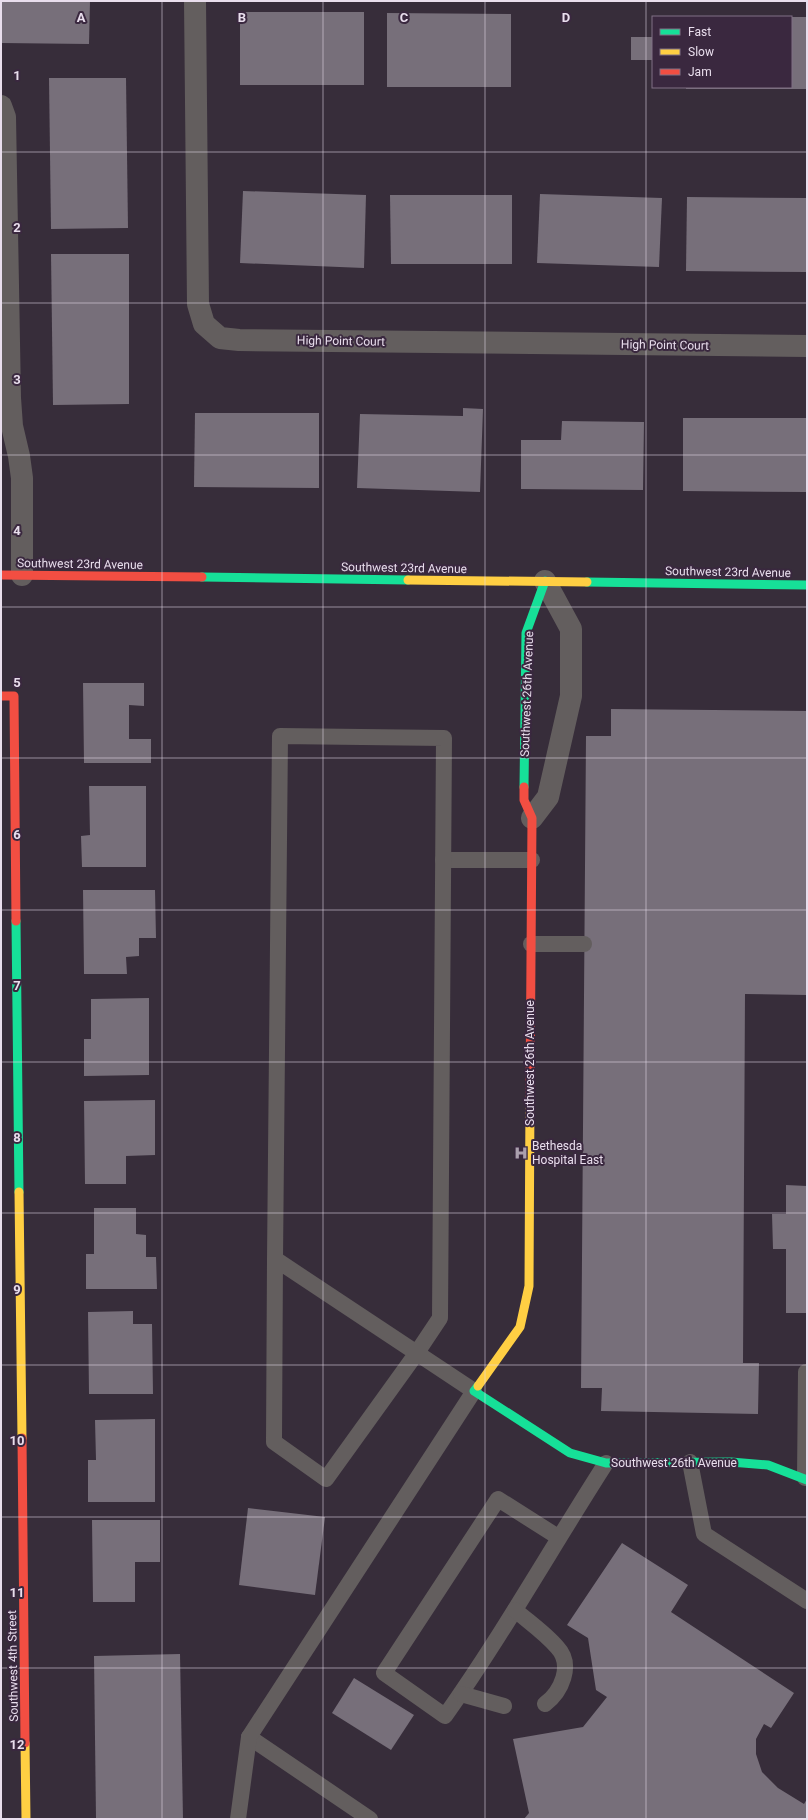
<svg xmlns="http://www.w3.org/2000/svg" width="808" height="1820" viewBox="0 0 808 1820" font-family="Roboto,sans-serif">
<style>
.building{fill:#776f7a}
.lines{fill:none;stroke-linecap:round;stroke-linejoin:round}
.lane{stroke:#635e5e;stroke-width:16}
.street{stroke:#635e5e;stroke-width:22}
.fast{stroke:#16e098;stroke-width:9}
.slow{stroke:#ffcf43;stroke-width:9}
.jam{stroke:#f24e42;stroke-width:9}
.grid{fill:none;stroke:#e9deed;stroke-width:1;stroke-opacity:0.55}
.labels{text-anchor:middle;stroke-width:4;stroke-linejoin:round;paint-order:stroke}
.street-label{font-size:12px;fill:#e9deed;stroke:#3a283f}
.poi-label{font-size:12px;fill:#e9deed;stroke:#3a283f;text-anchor:start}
.grid-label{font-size:13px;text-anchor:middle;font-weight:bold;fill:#e9deed;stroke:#3a283f;stroke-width:4;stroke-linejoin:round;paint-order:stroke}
</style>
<rect width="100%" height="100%" fill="#372d3a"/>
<g class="building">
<polygon points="1,1 90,1 89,44 1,43"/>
<rect x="240" y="12" width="124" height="73"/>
<polygon points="387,13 511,14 511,87 387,87"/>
<polygon points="791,17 807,17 807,89 686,89 686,87 791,87"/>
<rect x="631" y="37" width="22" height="23"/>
<polygon points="49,78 126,78 128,228 51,229"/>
<polygon points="243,191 366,195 364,268 240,263"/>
<polygon points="540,194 662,198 659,267 537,263"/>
<polygon points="390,195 512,195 512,264 391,264"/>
<polygon points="687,197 807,198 807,272 686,271"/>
<polygon points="51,254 129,254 129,404 53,405"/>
<polygon points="463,408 483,409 480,492 357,488 360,414 463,416"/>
<polygon points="195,413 319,413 319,488 194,487"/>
<polygon points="683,418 806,418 806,492 683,491"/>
<polygon points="562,421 644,422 643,490 521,489 521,440 561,440"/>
<polygon points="83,683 144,683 144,706 129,705 129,739 151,739 151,763 84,763"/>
<polygon points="611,709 807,711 807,995 745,994 743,1363 759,1363 758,1414 601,1411 602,1388 581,1388 586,736 611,736"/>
<polygon points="89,786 146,786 146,867 82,867 81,836 90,835"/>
<polygon points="83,890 155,890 156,938 139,938 139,956 126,957 127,974 84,974"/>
<polygon points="149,998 149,1075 84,1076 84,1039 91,1039 91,999"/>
<polygon points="155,1100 155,1155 126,1156 126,1184 85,1184 84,1101"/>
<polygon points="786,1185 807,1186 807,1313 786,1313 786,1249 773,1249 772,1214 786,1214"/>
<polygon points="94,1208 136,1208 136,1234 146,1235 146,1257 156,1257 157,1289 86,1289 86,1254 94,1254"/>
<polygon points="133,1311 133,1324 152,1324 153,1394 89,1394 88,1312"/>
<polygon points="155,1419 155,1502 88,1502 88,1460 96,1460 95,1420"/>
<polygon points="248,1508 325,1517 315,1595 239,1585"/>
<polygon points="92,1520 160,1520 160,1562 135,1562 135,1602 93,1602"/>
<polygon points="622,1543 688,1585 671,1612 794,1693 771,1728 764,1724 756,1739 756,1754 762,1772 778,1788 804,1804 807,1799 807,1819 524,1819 529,1813 513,1739 583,1727 607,1697 596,1690 588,1638 567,1625"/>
<polygon points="180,1654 183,1819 96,1819 94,1656"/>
<polygon points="354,1678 414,1715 391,1750 332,1713"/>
</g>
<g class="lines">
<g class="lane">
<polyline points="443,860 532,860"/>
<polyline points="531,944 584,944"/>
<polyline points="690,1462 704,1534 807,1601"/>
<polyline points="805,1478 806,1372 807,1372"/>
<path d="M558,1537L498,1499L384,1673L445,1716C503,1634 552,1547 606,1463"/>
<path d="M515,1610C529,1622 545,1633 557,1647C574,1665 561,1692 545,1704"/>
<polyline points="461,1694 504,1706"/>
<polyline points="249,1737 370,1819"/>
<polyline points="238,1819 249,1737 474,1391 275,1259 280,736 444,738 440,1318 416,1354 326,1479 274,1442 275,1259"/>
</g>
<g class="street">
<polyline points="195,1 198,304 204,324 220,338 239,340 807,346"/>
<polyline points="1,106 5,117 10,398 12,426 19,456 22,478 22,575"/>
<polyline points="532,818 548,797 571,696 571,629 545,581"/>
</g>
<g class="fast">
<polyline points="202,577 408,580"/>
<polyline points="587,582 807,585"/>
<polyline points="524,787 526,633 545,581"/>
<polyline points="16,921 19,1192"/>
<polyline points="478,1386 474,1391 570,1453 606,1463 731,1462 768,1465 807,1480"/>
</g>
<g class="slow">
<polyline points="408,580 587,582"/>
<polyline points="19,1192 22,1438"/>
<polyline points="478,1386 520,1327 529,1286 530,1097"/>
<polyline points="25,1743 26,1819"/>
</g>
<g class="jam">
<polyline points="1,575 202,577"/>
<polyline points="1,696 14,696 16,921"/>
<polyline points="524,787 524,800 532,818 530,1097"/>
<polyline points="22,1438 25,1743"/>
</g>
</g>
<path class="grid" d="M162,1V1819M323,1V1819M485,1V1819M646,1V1819M1,152H807M1,303H807M1,455H807M1,607H807M1,758H807M1,910H807M1,1062H807M1,1213H807M1,1365H807M1,1517H807M1,1668H807"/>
<defs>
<g id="hospital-bare" transform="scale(1.08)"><path d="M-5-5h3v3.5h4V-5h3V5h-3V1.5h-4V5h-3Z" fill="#aba0ae" stroke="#3a283f" stroke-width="2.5" paint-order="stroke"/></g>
</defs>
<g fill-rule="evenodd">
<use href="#hospital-bare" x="521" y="1153"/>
</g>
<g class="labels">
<g class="street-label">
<text transform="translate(341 341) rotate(1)" y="4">High Point Court</text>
<text transform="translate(665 345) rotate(1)" y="4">High Point Court</text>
<text transform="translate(80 564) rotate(1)" y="4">Southwest 23rd Avenue</text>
<text transform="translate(404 568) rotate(1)" y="4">Southwest 23rd Avenue</text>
<text transform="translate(728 572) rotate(1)" y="4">Southwest 23rd Avenue</text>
<text transform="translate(527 694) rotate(-88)" y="4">Southwest 26th Avenue</text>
<text transform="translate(530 1063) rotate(-90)" y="4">Southwest 26th Avenue</text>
<text x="674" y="1467">Southwest 26th Avenue</text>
<text transform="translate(13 1666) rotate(-91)" y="4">Southwest 4th Street</text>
</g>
<g class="poi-label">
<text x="532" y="1150">Bethesda<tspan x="532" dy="14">Hospital East</tspan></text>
</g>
</g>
<g class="grid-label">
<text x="81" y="22">A</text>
<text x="242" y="22">B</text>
<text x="404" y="22">C</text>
<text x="566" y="22">D</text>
<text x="17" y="80">1</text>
<text x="17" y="232">2</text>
<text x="17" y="384">3</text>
<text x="17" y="535">4</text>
<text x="17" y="687">5</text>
<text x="17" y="839">6</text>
<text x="17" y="990">7</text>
<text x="17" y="1142">8</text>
<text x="17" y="1294">9</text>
<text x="17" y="1445">10</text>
<text x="17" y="1597">11</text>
<text x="17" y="1749">12</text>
</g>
<rect width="808" height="1820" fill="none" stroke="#e9deed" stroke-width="4"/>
<rect x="652" y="16" width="140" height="72" fill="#3a283f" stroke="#807185"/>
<rect x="660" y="29" width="20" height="6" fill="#16e098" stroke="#807185"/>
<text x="688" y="36" font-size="12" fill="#e9deed">Fast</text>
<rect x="660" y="49" width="20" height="6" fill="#ffcf43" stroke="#807185"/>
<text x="688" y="56" font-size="12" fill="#e9deed">Slow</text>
<rect x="660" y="69" width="20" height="6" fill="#f24e42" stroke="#807185"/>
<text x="688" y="76" font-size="12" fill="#e9deed">Jam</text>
</svg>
